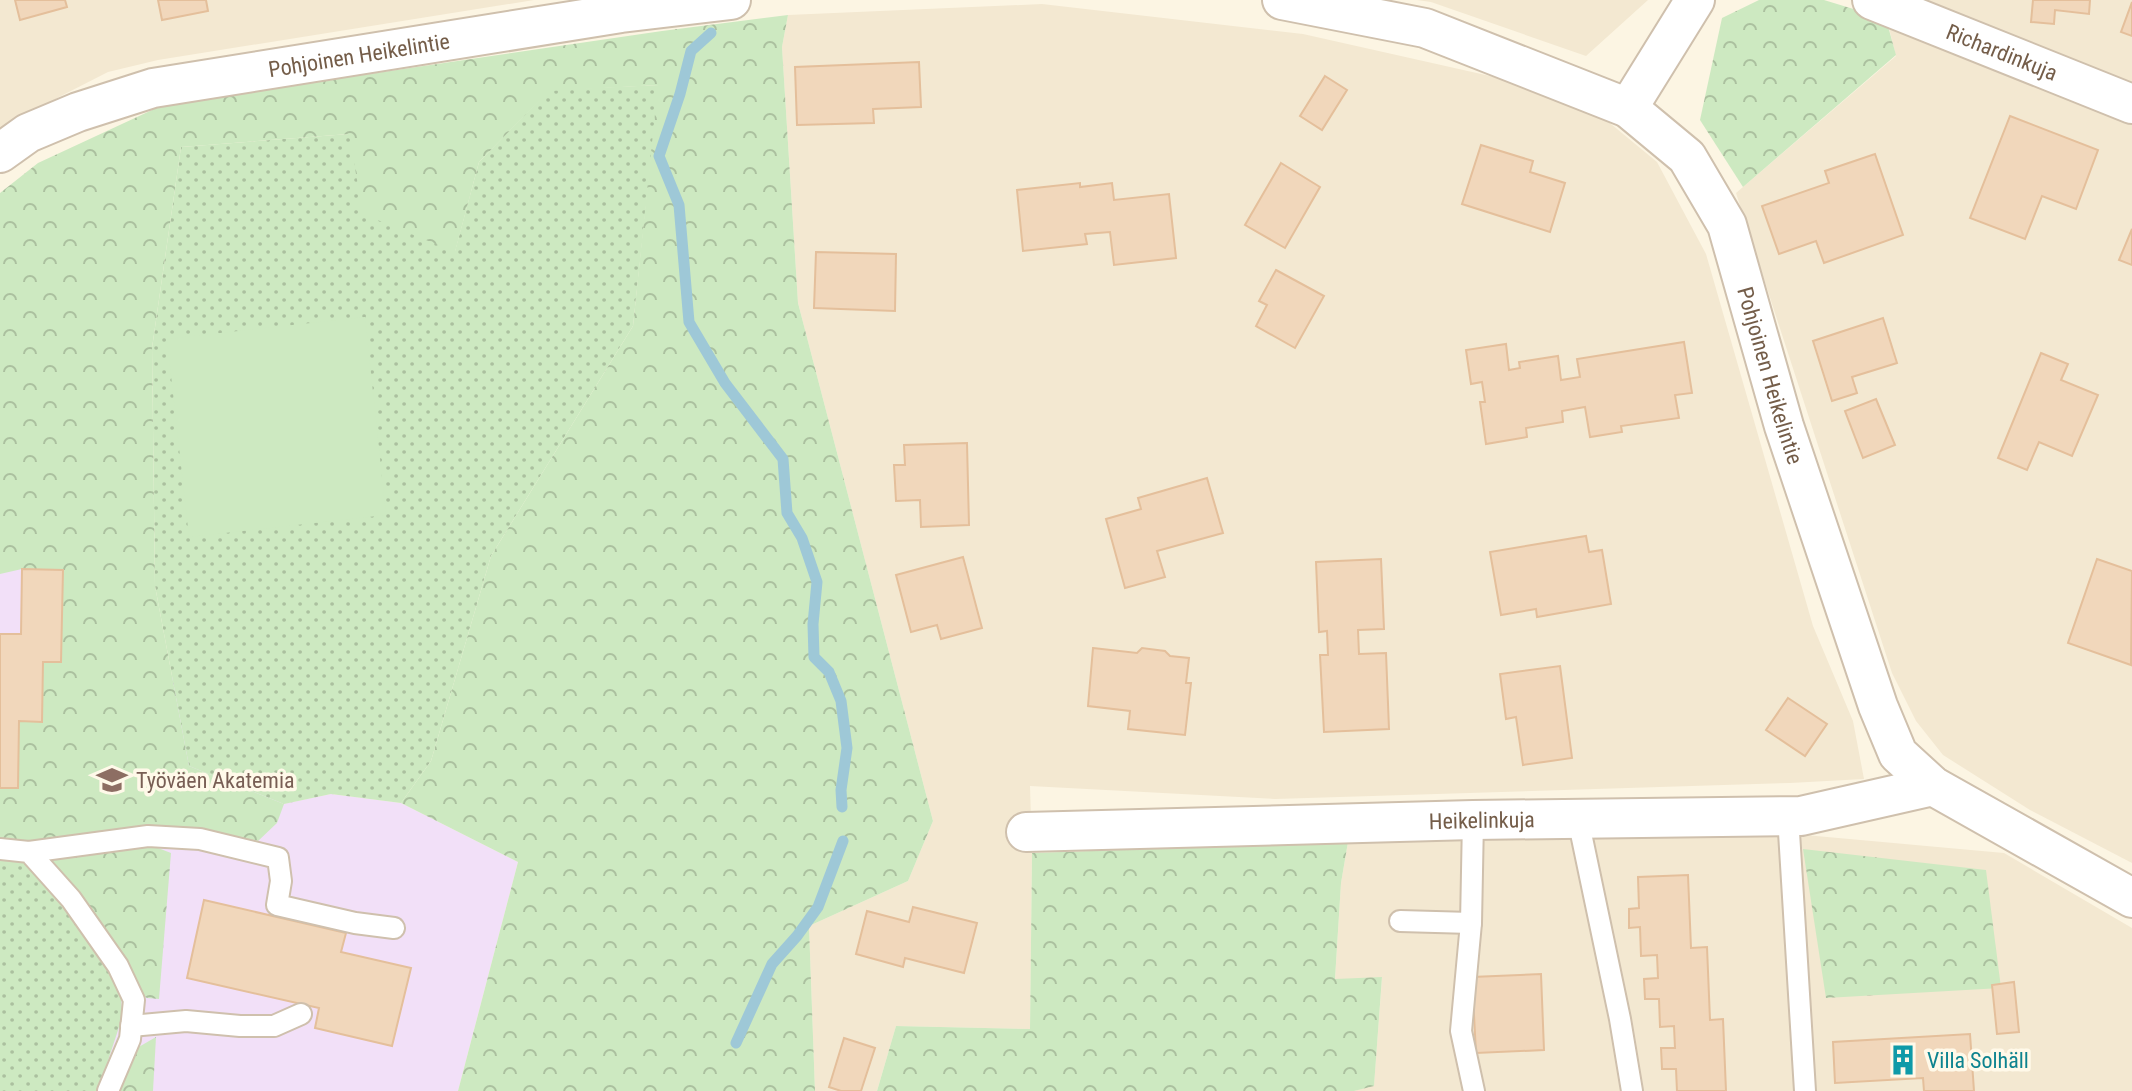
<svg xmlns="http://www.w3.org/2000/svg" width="2132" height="1091" viewBox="0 0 2132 1091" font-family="'Roboto Condensed',sans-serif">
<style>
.residential{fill:#f3e8d1}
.education{fill:#f2e0f8}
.grass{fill:url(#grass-dots)}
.forest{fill:url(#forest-crowns)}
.pitch{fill:#cde9c1}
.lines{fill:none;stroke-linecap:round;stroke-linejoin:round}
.stream{stroke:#9ec8d7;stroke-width:11}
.building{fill:#f1d7bb;stroke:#e4bf9b;stroke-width:2}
.lane-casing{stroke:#cfc0ad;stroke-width:24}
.street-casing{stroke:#cfc0ad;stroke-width:42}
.lane{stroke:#fff;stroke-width:20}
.street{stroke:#fff;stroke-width:38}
.labels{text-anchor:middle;stroke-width:7;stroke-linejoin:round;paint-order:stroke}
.street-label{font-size:22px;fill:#745d49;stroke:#fff9e9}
.education-label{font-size:22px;fill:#785e54;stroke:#fff9e9;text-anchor:start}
.culture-label{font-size:22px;fill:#0d838f;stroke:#fff9e9;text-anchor:start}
</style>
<defs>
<pattern id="grass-dots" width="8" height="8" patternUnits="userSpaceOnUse" patternTransform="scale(2)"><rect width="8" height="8" fill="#cde9c1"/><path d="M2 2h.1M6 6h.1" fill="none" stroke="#abc09f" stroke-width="1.8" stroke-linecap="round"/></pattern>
<pattern id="forest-crowns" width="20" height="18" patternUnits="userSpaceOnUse" patternTransform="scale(2)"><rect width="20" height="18" fill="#cde9c1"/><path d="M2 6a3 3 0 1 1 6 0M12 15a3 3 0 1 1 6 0" fill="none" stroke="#abc09f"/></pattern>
</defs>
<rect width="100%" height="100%" fill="#fcf5e3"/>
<g class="residential">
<polygon points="0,0 534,0 158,60 108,72 59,97 0,131"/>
<polygon points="1417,0 1648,0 1586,56 1431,2"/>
<polygon points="1882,0 2132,0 2132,863 2030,810 1943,755 1916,721 1892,673 1736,193 1896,56"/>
<polygon points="1042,4 1303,34 1490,76 1594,110 1657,162 1706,254 1813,626 1853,721 1864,779 1790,783 1275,799 1030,786 1032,853 1030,1029 896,1026 877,1091 815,1091 809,926 908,881 933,821 798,303 782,47 788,15"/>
<polygon points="1805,835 2004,853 2132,928 2132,1091 1354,1091 1374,1085 1382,978 1335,980 1341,883 1348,842"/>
</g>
<polygon class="education" points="0,479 283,804 331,794 401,803 518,862 458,1091 0,1091"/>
<g class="grass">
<polygon points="659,85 633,326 491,556 431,761 401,803 331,794 284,804 189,766 155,586 152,348 181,147 349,134 455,251 479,162 549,90"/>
<polygon points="0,852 27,855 103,958 121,993 122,1018 98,1091 0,1091"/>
</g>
<g class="forest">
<polygon points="1759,0 1824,0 1886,19 1896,55 1743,187 1700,120 1722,18"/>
<polygon points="788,15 782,47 798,303 933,821 908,881 809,926 815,1091 458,1091 518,862 401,803 431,761 491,556 633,326 658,85 549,91 479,162 455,252 363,214 349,134 181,147 152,348 155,586 189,766 284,804 277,823 257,842 162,827 0,845 0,788 18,788 19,721 42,721 43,662 61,662 63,571 22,569 0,574 0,193 38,163 165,104 662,31"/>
<polygon points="140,841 171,853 159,999 147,998 137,992 38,854"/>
<polygon points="1348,842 1341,883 1335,979 1382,977 1374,1086 1354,1091 877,1091 896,1026 1030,1029 1032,853"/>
<polygon points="1803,849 1986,870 2001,988 1826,998"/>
<polygon points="156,1037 153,1091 113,1091 118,1077 137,1048"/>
</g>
<polygon class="pitch" points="365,317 386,515 189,537 167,339"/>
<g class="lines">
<g class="stream">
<polyline points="711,33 691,51 680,94 659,156 679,205 689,322 725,383 783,459 787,513 802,538 817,582 813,624 814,657 829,672 841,701 847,748 841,790 842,807"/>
<polyline points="736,1043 772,964 797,936 818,907 843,841"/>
</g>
</g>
<g class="building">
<polygon points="15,0 65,0 67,7 20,20"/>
<polygon points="158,0 206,0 208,11 162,20"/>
<polygon points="2033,0 2090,0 2089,14 2055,10 2054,24 2031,22"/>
<polygon points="2132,2 2132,36 2121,32"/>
<polygon points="919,62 921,107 873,109 874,123 797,125 795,67"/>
<polygon points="1325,76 1347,90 1322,130 1300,116"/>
<polygon points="2010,116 2098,150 2076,209 2042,196 2025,239 1970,218"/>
<polygon points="1481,145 1533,161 1530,172 1565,183 1550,232 1462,204"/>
<polygon points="1875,154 1903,235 1824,263 1816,241 1779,254 1762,206 1829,183 1825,171"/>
<polygon points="1281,163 1320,187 1285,248 1245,225"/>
<polygon points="1080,183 1080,187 1112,183 1114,200 1169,194 1176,258 1114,265 1110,232 1085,234 1087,244 1023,251 1017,190"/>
<polygon points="2132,229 2132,265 2119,260"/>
<polygon points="816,252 896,254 895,311 814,308"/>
<polygon points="1276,270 1324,296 1295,348 1256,326 1267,305 1259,301"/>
<polygon points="1883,318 1897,363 1852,377 1857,393 1832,401 1813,341"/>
<polygon points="1684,342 1692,393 1675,395 1679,418 1621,426 1622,432 1590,437 1585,407 1562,411 1563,422 1526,428 1527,437 1486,444 1480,402 1485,402 1482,382 1471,384 1466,350 1506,344 1509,370 1520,368 1519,362 1558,356 1561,380 1580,377 1577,359"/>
<polygon points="2041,353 2068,364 2061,380 2098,395 2072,456 2039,442 2027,470 1998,458"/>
<polygon points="1876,399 1895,445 1863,458 1845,411"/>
<polygon points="967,443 969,525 921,527 920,500 896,501 894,465 905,465 904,445"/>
<polygon points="1207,478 1223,533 1157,551 1165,577 1125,588 1106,519 1141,509 1138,498"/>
<polygon points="1586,536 1589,552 1602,550 1611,604 1537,617 1536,609 1501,615 1490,552"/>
<polygon points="963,557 982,628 941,639 937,625 911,632 896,575"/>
<polygon points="1381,559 1384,629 1358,630 1359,654 1386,653 1389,729 1324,732 1320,655 1328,655 1327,631 1319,632 1316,562"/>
<polygon points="2097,559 2132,571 2131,665 2068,643"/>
<polygon points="22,569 63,570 61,662 43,662 42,722 19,721 18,788 0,788 0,634 21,634"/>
<polygon points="1093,648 1137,653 1142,648 1165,651 1170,656 1189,658 1186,683 1191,683 1185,735 1128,729 1130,711 1088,706"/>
<polygon points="1560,666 1572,758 1523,765 1516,717 1506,719 1500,674"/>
<polygon points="1788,698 1827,724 1805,756 1766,730"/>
<polygon points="1688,875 1691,948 1707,947 1710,1020 1723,1019 1726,1091 1677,1091 1676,1069 1662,1069 1661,1048 1675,1048 1674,1026 1660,1027 1659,999 1645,999 1644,979 1658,978 1657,955 1641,956 1640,927 1629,928 1629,909 1639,908 1638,877"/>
<polygon points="204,900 346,933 341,952 411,968 392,1046 315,1028 319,1008 187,978"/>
<polygon points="913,907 977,923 964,973 905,958 903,967 856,954 867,911 909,922"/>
<polygon points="1541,974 1544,1050 1476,1053 1472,977"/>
<polygon points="2014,982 2019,1032 1997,1034 1992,985"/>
<polygon points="1970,1034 1974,1091 1924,1091 1923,1078 1835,1083 1833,1042"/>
<polygon points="844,1038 875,1048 861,1091 841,1091 829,1087"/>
</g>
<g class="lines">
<g class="lane-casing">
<g id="lane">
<polyline points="1788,816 1805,1091"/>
<polyline points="1578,819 1620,1019 1632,1091"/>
<polyline points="0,849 29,852 71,899 118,966 134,1000 130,1039 108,1091"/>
<polyline points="29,852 148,836 200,839 278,858 281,881 277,905 355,923 394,928"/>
<polyline points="1400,921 1471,923 1473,820"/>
<polyline points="1471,923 1461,1031 1474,1091"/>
<polyline points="131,1026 186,1021 240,1026 274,1026 301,1014"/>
</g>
</g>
<g class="street-casing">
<g id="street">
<path id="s1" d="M1282,0L1425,28L1628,108L1687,157L1727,225L1784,426L1878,706L1898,754L1933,786L2132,898"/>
<path id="s2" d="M1872,0L2132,104"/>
<polyline points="1628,108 1695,0"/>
<path id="s3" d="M0,153L28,133L78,112L153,88L621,13L731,0"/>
<path id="s4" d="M1026,832L1473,820L1801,816L1933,786"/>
</g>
</g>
<use href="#lane" class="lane"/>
<use href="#street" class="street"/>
</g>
<defs>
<g id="university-bare" transform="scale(2.4)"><path d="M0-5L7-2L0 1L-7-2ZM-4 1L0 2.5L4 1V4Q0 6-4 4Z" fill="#8d6e63" stroke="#fff9e9" stroke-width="2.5" paint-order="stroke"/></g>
<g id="building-bare" transform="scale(2.4)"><path d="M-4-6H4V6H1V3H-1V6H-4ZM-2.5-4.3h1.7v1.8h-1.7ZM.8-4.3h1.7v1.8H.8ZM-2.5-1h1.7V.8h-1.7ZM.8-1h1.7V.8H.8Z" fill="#0f9aa8" stroke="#fff9e9" stroke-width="2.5" paint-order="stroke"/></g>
</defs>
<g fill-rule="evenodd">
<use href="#university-bare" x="112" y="780"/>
<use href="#building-bare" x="1903" y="1060"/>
</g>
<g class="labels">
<g class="street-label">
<text dy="8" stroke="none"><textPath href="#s2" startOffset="140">Richardinkuja</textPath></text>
<text dy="8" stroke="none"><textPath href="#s3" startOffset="376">Pohjoinen Heikelintie</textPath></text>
<text dy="8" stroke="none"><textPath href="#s1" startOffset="676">Pohjoinen Heikelintie</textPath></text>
<text dy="8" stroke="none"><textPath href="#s4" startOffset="456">Heikelinkuja</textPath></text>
</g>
<g class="education-label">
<text x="136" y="788">Työväen Akatemia</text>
</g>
<g class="culture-label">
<text x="1927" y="1068">Villa Solhäll</text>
</g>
</g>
</svg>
